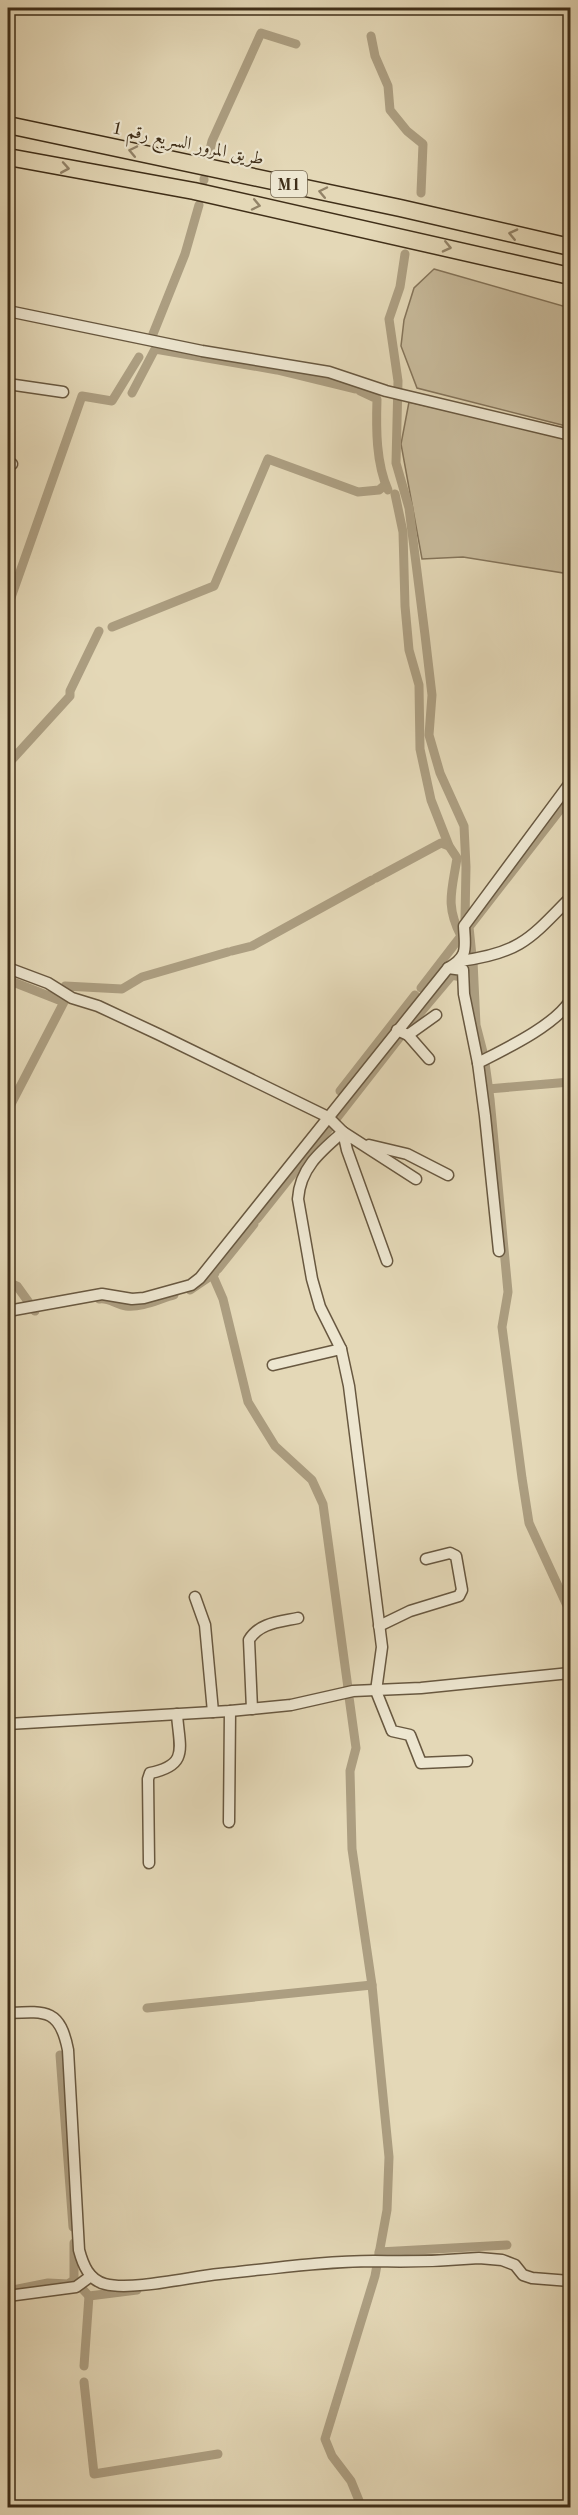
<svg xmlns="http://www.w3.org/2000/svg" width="578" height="2515" viewBox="0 0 578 2515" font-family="'Old Standard TT',Amiri,serif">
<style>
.green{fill:#c8bb9c;stroke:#84745a;stroke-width:1.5}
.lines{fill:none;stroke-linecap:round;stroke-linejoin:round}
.canal{stroke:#ac9e81;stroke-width:9}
.minor-casing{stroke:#685840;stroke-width:13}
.highway-casing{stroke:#3f2e18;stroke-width:19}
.minor{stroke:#ede6d0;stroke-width:10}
.highway{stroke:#e4d8b7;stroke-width:16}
.oneway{stroke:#928368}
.labels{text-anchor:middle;stroke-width:4.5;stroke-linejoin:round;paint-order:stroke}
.shield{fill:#ede6d0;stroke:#73654f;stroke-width:1.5}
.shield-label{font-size:16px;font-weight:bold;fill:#3f2e18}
.street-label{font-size:18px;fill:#3f2e18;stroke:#ede6d0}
</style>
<rect width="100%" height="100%" fill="#e4d8b7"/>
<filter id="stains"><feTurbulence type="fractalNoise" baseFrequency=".00333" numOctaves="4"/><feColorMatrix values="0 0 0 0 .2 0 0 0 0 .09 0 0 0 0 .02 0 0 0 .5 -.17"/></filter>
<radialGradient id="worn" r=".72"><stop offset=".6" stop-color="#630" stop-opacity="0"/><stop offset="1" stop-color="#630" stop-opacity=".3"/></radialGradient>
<g class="green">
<polygon points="434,269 570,308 570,427 417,388 401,346 404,320 414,288"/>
<polygon points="409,402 570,439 570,574 463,557 422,559 401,444"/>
</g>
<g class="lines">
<g class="canal">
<polyline points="555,8 570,12"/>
<polyline points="371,36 375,56 388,86 390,110 407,131 423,144 421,193"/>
<polyline points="209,154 212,141 261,33 296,44"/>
<polyline points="204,180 204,179"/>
<polyline points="405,254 400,287 389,319 398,381 396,463 409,508 425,635 432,695 429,735 440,773 464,826 466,867 465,919"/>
<polyline points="153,334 185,254 199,205"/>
<path d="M360,391L377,399C376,429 376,463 388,490"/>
<polyline points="132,393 155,349 277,370 355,389"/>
<path d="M395,494L403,532L405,606L409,650L419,685L420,749L431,800L449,846L457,858C452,891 445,905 461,936L421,988"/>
<polyline points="8,606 82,396 112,401 139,357"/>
<polyline points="112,627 214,586 268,459 358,492 379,490 385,485"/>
<polyline points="8,764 70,696 70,691 99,631"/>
<polyline points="376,878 441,843 449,846"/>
<polyline points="232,951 252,946 372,880"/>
<polyline points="472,956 469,927 570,797"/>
<polyline points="473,961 476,1025 484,1056"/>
<polyline points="8,980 64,1002 8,1110"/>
<polyline points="65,986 122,989 142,977 228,952"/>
<polyline points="405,1031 452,975 461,977"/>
<polyline points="485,1063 490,1099 508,1292 502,1327 522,1478 529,1523 570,1612"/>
<polyline points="488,1089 570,1082"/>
<polyline points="340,1091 415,995"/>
<polyline points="336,1119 400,1037"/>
<polyline points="257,1219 331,1126"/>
<polyline points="218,1269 254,1224"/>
<polyline points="213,1276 223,1299 248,1402 275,1446 312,1480 323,1504 348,1688"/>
<polyline points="8,1282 17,1286 35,1311"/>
<polyline points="190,1290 215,1273"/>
<path d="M99,1299C108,1297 117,1305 126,1306C142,1308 159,1299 174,1295"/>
<polyline points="349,1697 356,1748 350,1771 352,1849 372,1985 389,2157 387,2210 375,2276 325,2439 332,2456 351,2481 362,2508"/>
<polyline points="147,2008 372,1985"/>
<polyline points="60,2055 73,2227"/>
<polyline points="379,2252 507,2245"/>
<polyline points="74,2280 89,2296 137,2290"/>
<polyline points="8,2291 48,2283 68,2284 74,2280 74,2243"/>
<polyline points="84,2366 89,2296"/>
<polyline points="84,2382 94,2474 218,2454"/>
</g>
<g class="minor-casing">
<g id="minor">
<polyline points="8,311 202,351 329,372 386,391 570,435"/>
<polyline points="8,384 63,392"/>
<polyline points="8,463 12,464"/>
<path d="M460,961C520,953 530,939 570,898"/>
<path d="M8,968L48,983L72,998L98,1006L160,1035L328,1117L343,1132C321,1151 300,1168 298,1199L312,1279L320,1307L341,1349L349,1386L382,1647L376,1691L392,1731L410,1735L421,1763L467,1761"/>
<polyline points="448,968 463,970 464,994 478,1063 485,1116 499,1251"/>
<polyline points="397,1030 408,1035 429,1059"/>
<polyline points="408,1035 436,1015"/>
<path d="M478,1063C505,1049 554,1026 570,1001"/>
<polyline points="369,1145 407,1154 448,1175"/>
<polyline points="387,1261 347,1150 343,1132 416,1179"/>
<path d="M8,1311L102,1294L132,1299L144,1298L191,1285L200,1278L448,968C469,956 465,948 464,926L570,783"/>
<polyline points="273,1365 341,1349"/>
<polyline points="195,1597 205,1625 213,1712"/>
<polyline points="379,1626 410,1611 459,1596 462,1590 456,1556 450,1553 426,1559"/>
<path d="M252,1709L249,1640C259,1623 279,1622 298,1618"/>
<polyline points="8,1724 230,1711 291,1705 353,1691 421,1688 570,1673"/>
<polyline points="229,1822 230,1711"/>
<path d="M149,1863L148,1779L150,1773C190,1765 179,1747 177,1714"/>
<path d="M8,2013C46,2011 60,2009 68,2050L79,2250C83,2265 89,2280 105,2284C131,2291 190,2277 219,2274C270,2269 323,2261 374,2261C409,2262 444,2261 479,2258L502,2260L515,2265L523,2275L532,2278L570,2281"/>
<polyline points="8,2296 76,2287 91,2276"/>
</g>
</g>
<g class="highway-casing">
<g id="highway">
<polyline points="8,125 400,208 570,247"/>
<polyline points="8,157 194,191 570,276"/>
</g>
</g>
<use href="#minor" class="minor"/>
<use href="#highway" class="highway"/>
</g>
<defs><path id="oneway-chevron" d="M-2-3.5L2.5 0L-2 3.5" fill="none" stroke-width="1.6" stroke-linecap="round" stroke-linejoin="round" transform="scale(1.5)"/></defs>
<g class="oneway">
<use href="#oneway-chevron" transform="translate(133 151) rotate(-168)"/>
<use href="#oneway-chevron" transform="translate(65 168) rotate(10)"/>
<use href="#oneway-chevron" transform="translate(323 192) rotate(-168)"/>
<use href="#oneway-chevron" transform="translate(256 205) rotate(12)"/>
<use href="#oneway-chevron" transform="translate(513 234) rotate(-167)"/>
<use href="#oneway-chevron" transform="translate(447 247) rotate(13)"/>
</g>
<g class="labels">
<rect class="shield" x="271" y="171" width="36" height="26" rx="4.5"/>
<g class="shield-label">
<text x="289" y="190">M1</text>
</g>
<g class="street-label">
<text transform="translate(188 143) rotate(12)" y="6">طريق المرور السريع رقم 1</text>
</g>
</g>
<rect width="578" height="2515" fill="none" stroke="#e4d8b7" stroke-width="30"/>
<rect x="9" y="9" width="560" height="2497" fill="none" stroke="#3f2e18" stroke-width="3"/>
<rect x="15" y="15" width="548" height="2485" fill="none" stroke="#3f2e18" stroke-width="1.5"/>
<rect width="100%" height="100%" filter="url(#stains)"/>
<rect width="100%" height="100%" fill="url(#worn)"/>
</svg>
